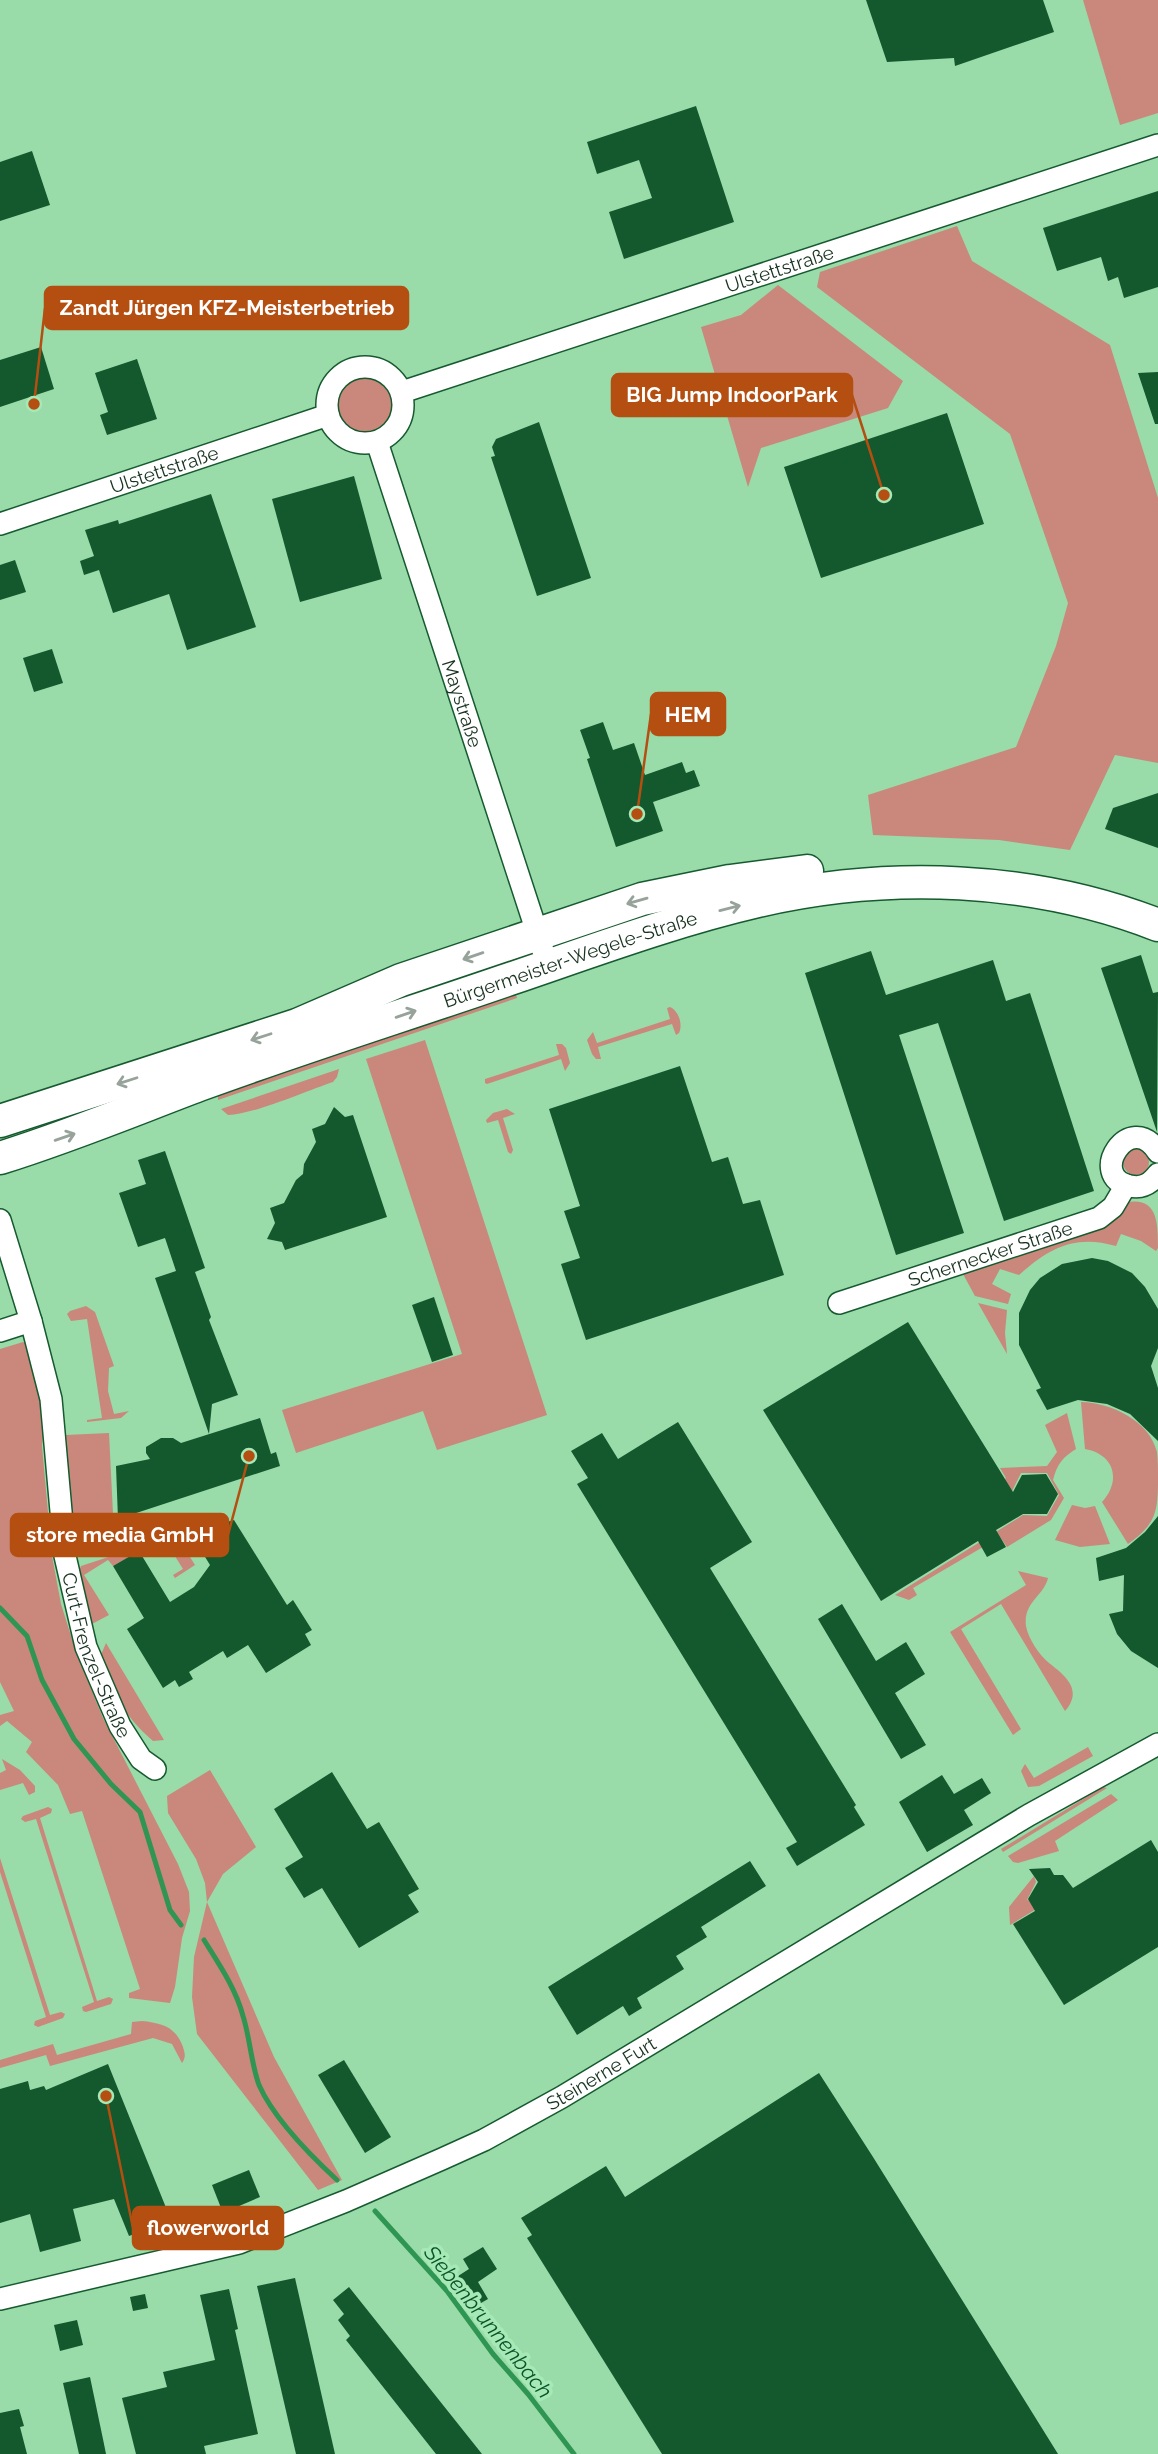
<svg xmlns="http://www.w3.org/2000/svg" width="1158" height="2454" viewBox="0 0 1158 2454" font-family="Raleway,sans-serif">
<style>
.green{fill:#c9887b}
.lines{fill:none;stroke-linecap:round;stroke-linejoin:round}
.stream{stroke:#2f9553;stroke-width:5}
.building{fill:#14582d}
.minor-casing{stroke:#165a2f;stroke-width:24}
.secondary-casing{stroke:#165a2f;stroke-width:35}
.minor{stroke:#fff;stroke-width:21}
.secondary{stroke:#fff;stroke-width:32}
.oneway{stroke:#97a39a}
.labels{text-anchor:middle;stroke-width:7;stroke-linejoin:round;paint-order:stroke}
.street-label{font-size:19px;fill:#17321f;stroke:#a6e9b6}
.water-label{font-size:21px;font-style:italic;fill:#095428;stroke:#a6e9b6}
.leader{fill:none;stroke:#b44f11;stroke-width:2.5}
.callout-dot{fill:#b44f11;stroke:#a6e9b6;stroke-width:2.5}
.callout{fill:#b44f11;stroke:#b44f11;stroke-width:2.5}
.callout-label{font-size:21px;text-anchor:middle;font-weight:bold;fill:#fff}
</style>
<rect width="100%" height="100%" fill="#99dba9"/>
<g class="green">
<polygon points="1083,0 1158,0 1158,113 1120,125"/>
<polygon points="957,226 972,261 1110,345 1158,498 1158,763 1115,755 1070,850 999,840 873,835 868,795 1016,747 1056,646 1068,603 1010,434 817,287 820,272"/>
<polygon points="778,285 903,381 888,408 761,448 748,487 701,327 741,315"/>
<circle cx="364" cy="404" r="28"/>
<polygon points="513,986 517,998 218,1100 218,1092"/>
<path d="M670,1007C679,1011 683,1025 679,1033L676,1035L672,1024L598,1047L601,1059H596L592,1054L587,1040L593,1032L597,1043L670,1019L667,1008Z"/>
<polygon points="425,1040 547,1415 437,1450 423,1411 296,1453 282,1410 462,1354 366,1059"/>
<polygon points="556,1044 562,1044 566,1048 570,1063 565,1071 561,1059 487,1084 485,1083 485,1079 559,1055"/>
<path d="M339,1069L337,1077L333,1082C306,1091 255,1114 228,1115L221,1109Z"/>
<polygon points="507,1109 515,1114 503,1118 513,1150 511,1154 508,1152 498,1120 487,1123 486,1120 493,1113"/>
<circle cx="1136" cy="1162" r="13"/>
<path d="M1127,1202C1158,1197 1158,1223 1158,1248L1156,1251L1141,1241L1121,1234L1116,1246C1075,1234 1049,1248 1019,1275L1000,1269L992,1284L1011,1294L1008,1304L975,1296L963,1274L1102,1226Z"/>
<polygon points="978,1303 1007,1310 1005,1333 1007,1354"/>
<polygon points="86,1306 95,1312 114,1366 109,1368 108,1391 114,1414 129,1411 121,1418 87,1422 87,1420 102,1418 87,1319 71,1321 67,1314 70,1311"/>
<polygon points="23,1342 29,1345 41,1398 44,1425 42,1446 52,1556 61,1604 77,1655 103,1718 178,1864 189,1892 190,1911 182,1938 175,1987 170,2003 129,1998 129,1993 140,1989 82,1811 70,1814 58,1785 26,1752 32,1742 7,1721 0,1726 0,1715 14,1711 0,1682 0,1349"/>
<path d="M1081,1402C1111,1403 1149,1420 1157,1452C1158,1460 1158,1471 1158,1479C1158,1512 1156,1524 1128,1544L1102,1502C1122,1480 1114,1454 1085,1449Z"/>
<path d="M1067,1413L1076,1449C1063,1457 1057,1464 1053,1480L1064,1498L1051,1520L1007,1547L1000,1537L913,1588L917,1595L909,1600L895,1595L1023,1515L1047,1516L1059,1495L1047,1473H1021L1010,1495L994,1487L1006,1478L1000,1468L1047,1466L1057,1452L1045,1425Z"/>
<polygon points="109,1433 113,1514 108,1514 109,1538 73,1544 66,1435"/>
<polygon points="1072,1505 1085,1508 1095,1506 1110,1544 1080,1547 1055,1540"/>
<polygon points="203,1526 205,1528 180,1541 195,1565 175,1578 173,1575 183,1569 168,1545 157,1551 152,1544 113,1566 108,1560 84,1575 109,1615 90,1625 77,1576 81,1566"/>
<path d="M1018,1571L1048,1578C1044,1596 1023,1602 1026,1626C1028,1638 1039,1655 1049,1663C1064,1675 1084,1689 1065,1711L1001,1604L961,1629L1021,1729L1013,1735L950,1632L1026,1585Z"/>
<path d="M106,1643L164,1740L153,1741C121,1713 116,1695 100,1657Z"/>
<polygon points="1088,1747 1093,1756 1039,1786 1028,1787 1021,1771 1025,1764 1034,1778"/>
<polygon points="2,1759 20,1770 35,1786 35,1792 29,1795 23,1783 0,1790 0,1773 6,1770"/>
<polygon points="210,1770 256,1847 223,1874 207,1902 274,2057 342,2180 318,2190 197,2034 192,1997 194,1957 207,1902 205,1883 196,1859 168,1813 167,1796"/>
<polygon points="1103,1787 1107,1788 1003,1852 1001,1849"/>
<polygon points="1111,1794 1118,1800 1055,1841 1059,1851 1018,1863 1013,1862 1008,1856"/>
<polygon points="48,1807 52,1809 51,1813 40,1818 97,2001 109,1997 113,1999 111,2004 86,2012 83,2011 82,2007 94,2002 36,1819 25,1822 21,1819 23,1816"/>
<polygon points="0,1858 50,2015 61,2012 65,2014 63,2018 38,2027 34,2025 35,2021 46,2017 0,1872"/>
<polygon points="1034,1876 1036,1882 1027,1900 1048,1902 1010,1925 1009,1907"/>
<path d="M142,2021C162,2023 176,2027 183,2047C185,2054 186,2057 182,2063L172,2044L153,2038L50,2066L46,2055L0,2068V2060L53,2044L57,2055L131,2034L132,2022Z"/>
</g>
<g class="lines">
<g class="stream">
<polyline points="0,1608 27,1636 42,1680 74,1739 111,1784 140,1812 170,1910 181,1925"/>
<path d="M204,1940C219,1964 236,1989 243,2016C250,2038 251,2063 259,2085C274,2119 310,2155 337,2180"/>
<polyline points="375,2211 447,2291 493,2354 528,2394 574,2454"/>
</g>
</g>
<g class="building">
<polygon points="866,0 1043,0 1054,32 955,66 954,58 887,62"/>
<polygon points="696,106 734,222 624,259 609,212 652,198 639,160 597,174 587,142"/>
<polygon points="32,151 50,205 0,221 0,162"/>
<polygon points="1158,191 1158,287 1124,298 1118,277 1108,281 1101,257 1057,271 1043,228"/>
<polygon points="41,347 54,389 0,407 0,360"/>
<polygon points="137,359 157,419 107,435 100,415 108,412 95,373"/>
<polygon points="1158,372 1158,424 1155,424 1138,373"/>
<polygon points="947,413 984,524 821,578 784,467"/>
<polygon points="539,422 591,578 537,596 491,457 495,456 492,447 496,439"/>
<polygon points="354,476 382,579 300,602 272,499"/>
<polygon points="211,494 256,627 187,650 169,594 113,613 99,570 84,575 80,561 94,556 85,530 118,520 119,524"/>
<polygon points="15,560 26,592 0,600 0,565"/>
<polygon points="52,649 63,683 34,692 23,658"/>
<polygon points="603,722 613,750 634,743 645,775 682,762 686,773 694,770 700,786 653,802 663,831 616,847 587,759 590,758 580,730"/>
<polygon points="1158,793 1158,848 1105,829 1113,808"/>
<polygon points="871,951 886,995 993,960 1006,1001 1030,993 1094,1191 1004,1221 938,1023 899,1035 964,1233 896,1255 805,973"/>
<polygon points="1141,955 1153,993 1158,992 1157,1132 1101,968"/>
<polygon points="680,1066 712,1162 728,1157 743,1204 760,1200 784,1275 586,1340 561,1264 580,1258 564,1211 580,1206 549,1109"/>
<polygon points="334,1107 345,1117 353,1115 387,1217 285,1250 282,1242 267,1239 275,1223 270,1208 284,1203 296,1180 303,1174 304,1164 316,1142 312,1129 325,1124"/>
<polygon points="165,1151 205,1268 195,1272 211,1317 209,1320 238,1395 212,1404 209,1434 155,1278 176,1271 165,1238 138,1247 119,1193 146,1184 138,1160"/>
<polygon points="1092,1258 1108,1261 1132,1273 1145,1287 1158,1309 1158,1348 1151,1366 1158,1388 1158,1441 1130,1414 1107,1404 1078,1400 1047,1410 1036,1390 1041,1388 1019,1345 1019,1313 1030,1290 1040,1278 1062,1264"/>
<polygon points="434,1297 453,1355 432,1362 412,1305"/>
<polygon points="908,1322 1013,1492 1022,1475 1046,1474 1058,1494 1047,1514 1023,1514 996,1530 1006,1547 987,1557 978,1541 881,1601 763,1410"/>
<polygon points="260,1418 271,1454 276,1452 280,1466 118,1519 116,1466 150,1459 146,1453 146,1447 161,1438 173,1438 181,1443"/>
<polygon points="678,1422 752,1542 710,1568 856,1805 854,1807 865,1825 797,1866 786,1848 797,1842 577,1484 588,1478 571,1451 602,1433 618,1459"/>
<polygon points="1158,1516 1158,1668 1131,1651 1117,1634 1109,1614 1123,1611 1124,1575 1099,1581 1096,1558 1126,1548 1145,1532"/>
<polygon points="234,1520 287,1605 293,1600 312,1630 305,1634 311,1645 266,1673 248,1645 227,1658 223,1651 189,1672 193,1679 179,1687 175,1680 163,1688 127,1629 144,1618 113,1566 139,1551 170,1602 194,1587 210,1565 191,1534 201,1529"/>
<polygon points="842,1604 876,1661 906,1642 925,1674 895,1693 926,1745 901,1759 818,1619"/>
<polygon points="332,1772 367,1829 379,1822 419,1889 408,1895 419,1912 359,1948 322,1888 304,1898 285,1868 303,1857 274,1809"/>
<polygon points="942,1775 954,1794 982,1778 991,1793 964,1810 973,1825 927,1852 899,1802"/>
<polygon points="1151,1840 1158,1852 1158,1947 1064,2005 1013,1924 1035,1911 1028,1899 1038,1882 1029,1869 1050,1868 1054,1875 1063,1875 1073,1888"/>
<polygon points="750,1861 766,1886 701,1927 707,1937 676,1956 684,1969 637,1998 642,2008 629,2016 623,2006 577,2035 548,1987"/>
<polygon points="344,2060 391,2137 365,2153 318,2075"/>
<polygon points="108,2064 171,2220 129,2236 114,2199 73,2209 81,2241 40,2252 30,2214 0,2223 0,2089 28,2081 30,2090 44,2086 46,2090"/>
<polygon points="819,2073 873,2157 1058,2454 662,2454 527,2238 532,2235 521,2218 606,2166 625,2197"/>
<polygon points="249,2170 260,2197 223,2213 212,2185"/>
<polygon points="483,2247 497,2269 478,2282 488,2299 474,2307 455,2278 469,2269 463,2259"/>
<polygon points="295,2278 335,2454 296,2454 257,2286"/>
<polygon points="349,2287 482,2454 436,2454 346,2340 350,2336 338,2320 344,2314 333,2300"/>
<polygon points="229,2289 238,2329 235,2330 258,2434 204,2446 206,2454 136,2454 122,2398 167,2387 163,2372 215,2360 200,2295"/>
<polygon points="145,2294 148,2308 133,2311 130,2297"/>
<polygon points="77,2320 83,2345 60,2351 54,2325"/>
<polygon points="90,2377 104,2444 106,2454 79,2454 63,2383"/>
<polygon points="19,2409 24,2426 20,2427 27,2454 0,2454 0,2413"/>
</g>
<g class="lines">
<g class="minor-casing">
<g id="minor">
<circle cx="365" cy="405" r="38"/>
<path id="s1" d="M402,392L1158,145"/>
<path id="s2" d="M377,442L548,966"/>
<path id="s3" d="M0,524L328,415"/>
<path d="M1158,1152C1130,1108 1086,1177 1130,1186C1143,1189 1151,1183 1158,1174"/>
<path id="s4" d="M0,1220L31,1321L51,1399L65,1556L86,1647L120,1726L141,1759L155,1769"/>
<path id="s5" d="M839,1303L1099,1218L1113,1207L1126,1185"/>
<polyline points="0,1331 31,1321"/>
<path id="s6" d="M0,2299L239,2243L346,2201L442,2159L484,2140L562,2097L1029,1815L1158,1744"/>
</g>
</g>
<g class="secondary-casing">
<g id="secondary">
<polyline points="0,1121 297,1025 401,980 642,899 730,881 807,871"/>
<path id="s7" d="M0,1158C68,1137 133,1110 199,1085C300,1048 402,1016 504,981C587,953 672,921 758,901C888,871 1033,876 1158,925"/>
</g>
</g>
<use href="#minor" class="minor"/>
<use href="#secondary" class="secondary"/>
</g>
<defs><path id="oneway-shaft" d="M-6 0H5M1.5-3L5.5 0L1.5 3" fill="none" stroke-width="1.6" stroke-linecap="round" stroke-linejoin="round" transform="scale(1.75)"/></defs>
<g class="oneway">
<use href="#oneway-shaft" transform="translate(637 901) rotate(164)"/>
<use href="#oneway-shaft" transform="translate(730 908) rotate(-14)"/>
<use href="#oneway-shaft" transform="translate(473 956) rotate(161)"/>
<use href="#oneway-shaft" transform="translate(406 1014) rotate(-19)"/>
<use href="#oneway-shaft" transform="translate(261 1037) rotate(162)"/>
<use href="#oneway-shaft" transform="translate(127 1081) rotate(162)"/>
<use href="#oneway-shaft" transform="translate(65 1137) rotate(-19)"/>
</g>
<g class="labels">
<g class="street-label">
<text dy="7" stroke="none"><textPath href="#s1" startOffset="397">Ulstettstraße</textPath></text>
<text dy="7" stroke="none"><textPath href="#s3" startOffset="173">Ulstettstraße</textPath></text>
<text dy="7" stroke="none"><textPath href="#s2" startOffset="275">Maystraße</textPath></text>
<text dy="7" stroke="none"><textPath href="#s7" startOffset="604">Bürgermeister-Wegele-Straße</textPath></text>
<text dy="7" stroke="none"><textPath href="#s5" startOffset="159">Schernecker Straße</textPath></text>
<text dy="7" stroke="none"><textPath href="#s4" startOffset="448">Curt-Frenzel-Straße</textPath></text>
<text dy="7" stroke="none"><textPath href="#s6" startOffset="646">Steinerne Furt</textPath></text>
</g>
<g class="water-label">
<text transform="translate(488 2322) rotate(51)" y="7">Siebenbrunnenbach</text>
</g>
</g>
<path class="leader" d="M34 404L45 308M884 495L852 395M637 814L651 714M249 1456L228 1535M106 2096L133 2228"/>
<g class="callout-dot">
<circle cx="34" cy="404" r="7"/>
<circle cx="884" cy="495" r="7"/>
<circle cx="637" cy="814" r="7"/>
<circle cx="249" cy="1456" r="7"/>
<circle cx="106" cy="2096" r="7"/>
</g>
<g class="callout">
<rect x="45" y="287" width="363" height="42" rx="7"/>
<rect x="612" y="374" width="240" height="42" rx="7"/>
<rect x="651" y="693" width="74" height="42" rx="7"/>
<rect x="11" y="1514" width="217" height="42" rx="7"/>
<rect x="133" y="2207" width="150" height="42" rx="7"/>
</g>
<g class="callout-label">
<text x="227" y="315">Zandt Jürgen KFZ-Meisterbetrieb</text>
<text x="732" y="402">BIG Jump IndoorPark</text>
<text x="688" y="722">HEM</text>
<text x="120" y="1542">store media GmbH</text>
<text x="208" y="2235">flowerworld</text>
</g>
</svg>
